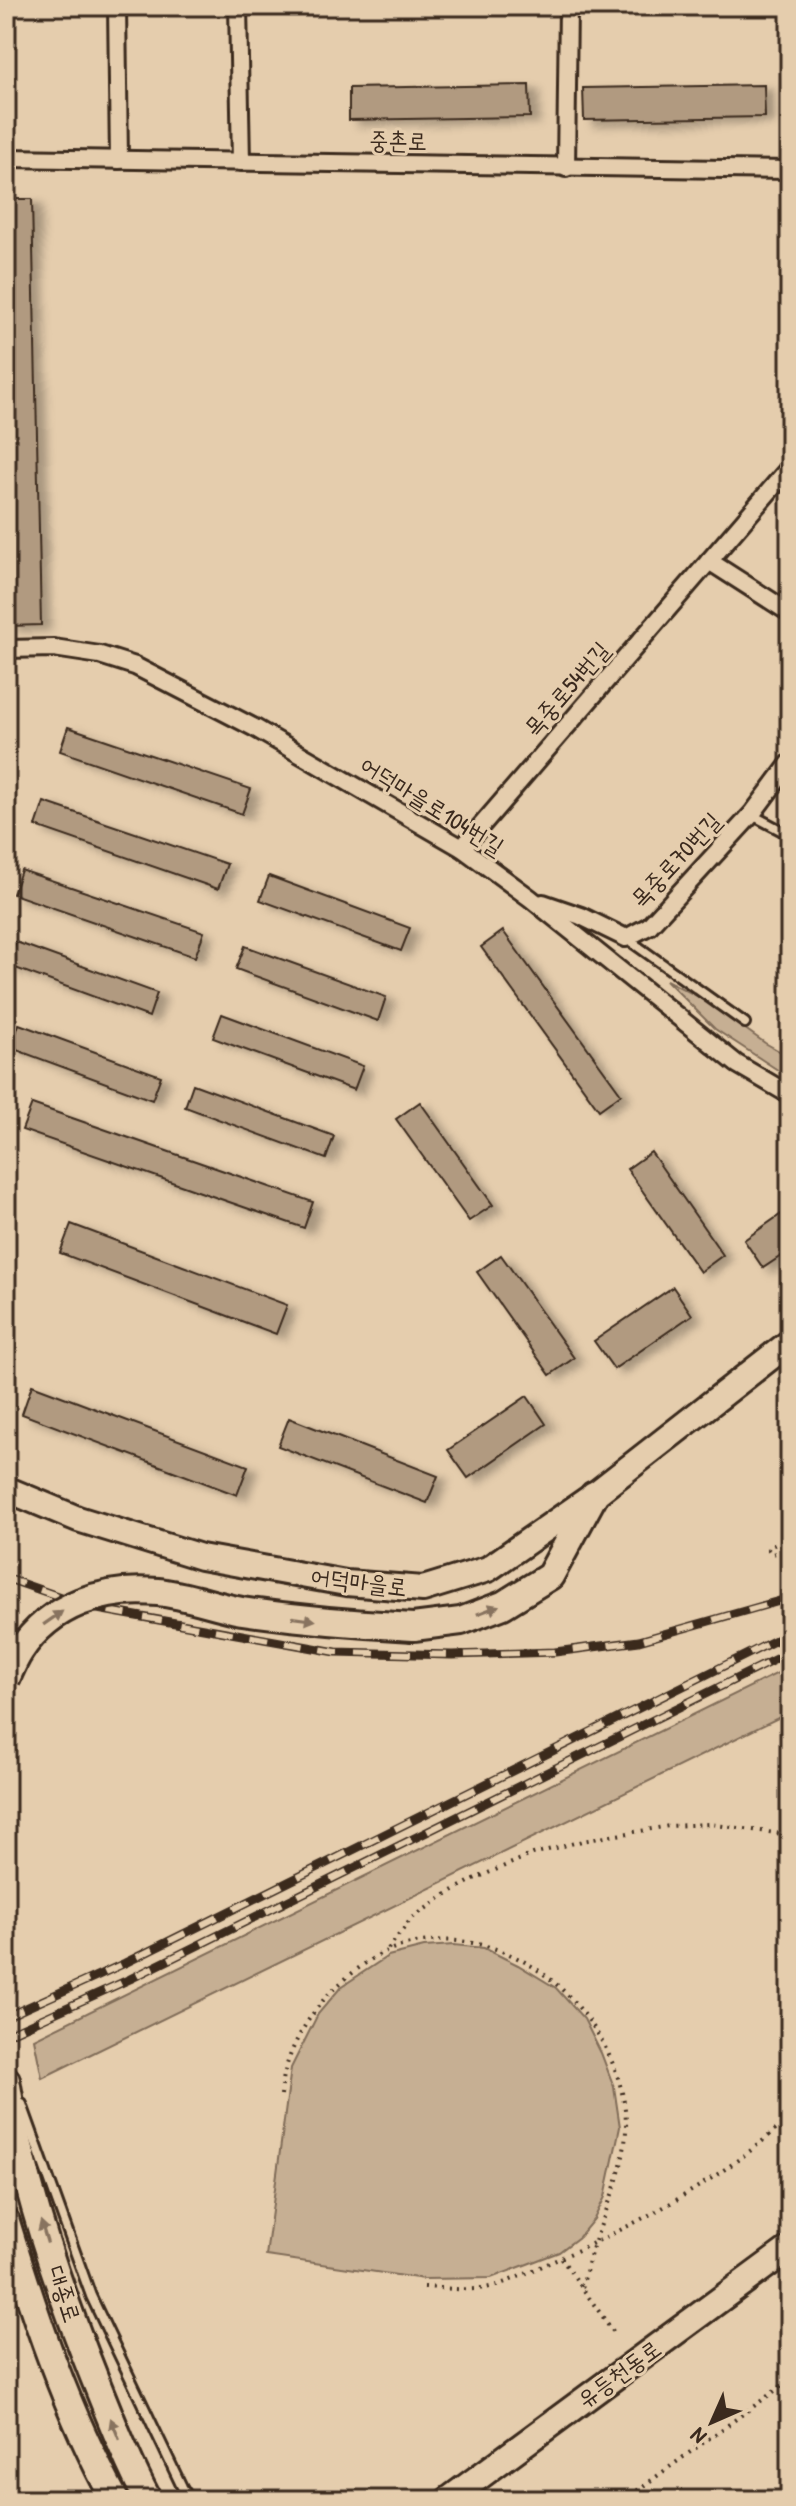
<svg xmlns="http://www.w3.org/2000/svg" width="796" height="2506" viewBox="0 0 796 2506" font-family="'Patrick Hand','Poor Story',sans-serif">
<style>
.green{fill:#c6af93;stroke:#806c58;stroke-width:2}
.building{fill:#b19a80;stroke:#3b2a1e;stroke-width:2;filter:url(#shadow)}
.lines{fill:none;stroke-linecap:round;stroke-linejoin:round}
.service-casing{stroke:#3b2a1e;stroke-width:14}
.minor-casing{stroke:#3b2a1e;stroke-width:22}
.secondary-casing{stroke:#3b2a1e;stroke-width:30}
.primary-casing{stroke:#3b2a1e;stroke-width:32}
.path{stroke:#3b2a1e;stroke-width:4;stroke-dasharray:2 6;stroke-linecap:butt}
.service{stroke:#e5cdad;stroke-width:8}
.minor{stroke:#e5cdad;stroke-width:16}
.secondary{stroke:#e5cdad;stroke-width:24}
.primary{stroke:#e5cdad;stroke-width:26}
.rail-casing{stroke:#3b2a1e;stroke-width:9}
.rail{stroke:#e5cdad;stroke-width:6;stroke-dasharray:18;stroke-linecap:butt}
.primary-bridge-casing{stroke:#3b2a1e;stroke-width:32;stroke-linecap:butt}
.primary-bridge{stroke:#e5cdad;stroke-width:26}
.oneway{fill:#88735e}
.labels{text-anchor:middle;stroke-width:6;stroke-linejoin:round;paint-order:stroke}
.street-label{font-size:24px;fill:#3b2a1e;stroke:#e5cdad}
</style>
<defs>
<filter id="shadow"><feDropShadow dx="9" dy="5" stdDeviation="4" flood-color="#0004"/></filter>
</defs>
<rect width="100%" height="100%" fill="#e5cdad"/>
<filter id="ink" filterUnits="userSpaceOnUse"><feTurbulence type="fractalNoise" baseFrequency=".0125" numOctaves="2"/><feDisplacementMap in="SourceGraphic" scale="16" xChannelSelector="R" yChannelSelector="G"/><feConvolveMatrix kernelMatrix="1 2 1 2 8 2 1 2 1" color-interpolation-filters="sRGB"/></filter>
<g filter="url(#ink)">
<g class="green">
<polygon points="666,980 703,999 765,1043 790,1057 790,1078 715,1029"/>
<polygon points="790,1667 790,1733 782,1716 42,2078 34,2039"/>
<polygon points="454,1945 484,1948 518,1965 556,1988 584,2019 601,2053 614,2087 620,2127 605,2197 594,2219 579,2237 559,2252 491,2278 424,2279 266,2256 291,2068 318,2014 341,1987 388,1956 424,1947"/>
</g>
<g class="building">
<polygon points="529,85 530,117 349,120 349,88"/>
<polygon points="764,85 765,117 584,120 583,88"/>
<polygon points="6,199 32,199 41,625 9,626 6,483"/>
<polygon points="68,727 251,789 242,814 60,751"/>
<polygon points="44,802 227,864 218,889 36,826"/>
<polygon points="21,870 204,932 195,957 13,894"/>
<polygon points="269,876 410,928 401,951 260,900"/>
<polygon points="503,931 621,1094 599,1110 481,947"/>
<polygon points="16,942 157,993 149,1017 7,965"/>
<polygon points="245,946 386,997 378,1021 236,969"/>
<polygon points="222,1014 363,1066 354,1090 213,1038"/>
<polygon points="19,1024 161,1076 152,1100 11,1048"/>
<polygon points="193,1084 334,1136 326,1159 185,1107"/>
<polygon points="420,1102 493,1205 469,1221 396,1119"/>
<polygon points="32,1104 313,1202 304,1228 22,1130"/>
<polygon points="651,1152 723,1255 700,1272 627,1169"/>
<polygon points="790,1208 790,1250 763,1268 744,1240"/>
<polygon points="71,1224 287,1305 276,1334 60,1253"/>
<polygon points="501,1255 574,1358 550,1375 477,1272"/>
<polygon points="673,1287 692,1315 614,1369 594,1341"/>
<polygon points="32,1385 248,1466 237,1495 22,1414"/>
<polygon points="527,1396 546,1424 468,1478 448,1450"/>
<polygon points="289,1418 438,1476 427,1503 278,1446"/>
</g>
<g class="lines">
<g class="service-casing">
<g id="service">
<polyline points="752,815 790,835"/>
<polyline points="626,938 745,1023"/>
<polyline points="22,2104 91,2296 182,2487 190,2500"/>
</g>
</g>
<g class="minor-casing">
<g id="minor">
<polyline points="117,6 119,160"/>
<polyline points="238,6 241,162"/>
<polyline points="6,158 790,170"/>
<polyline points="566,168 568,6"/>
<polyline points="709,561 790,613"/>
<polyline points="6,649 54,648 100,655 135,666 255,728 462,848 530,898 737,1064 790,1095"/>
<polyline points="462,848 790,467"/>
<polyline points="543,903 581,916 626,938 649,926 752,814 790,763"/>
<polyline points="6,1635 12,1638"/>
</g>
</g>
<g class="secondary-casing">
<g id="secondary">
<polyline points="6,1489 78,1519 201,1557 346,1583 423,1589 488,1569 594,1495 790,1342"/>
<polyline points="448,2500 790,2248"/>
</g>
</g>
<g class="primary-casing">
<g id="primary">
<polyline points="413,1627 461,1621 503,1605 550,1576 594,1495"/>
<path d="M6,2080C22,2181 56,2282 94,2377C111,2419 127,2461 148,2500"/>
<path d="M6,2222C35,2317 67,2412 115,2500"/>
</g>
</g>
<g class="path">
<polyline points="790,1539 771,1546 768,1549 772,1554 790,1550"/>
<polyline points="388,1949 411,1919 445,1895 474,1879 533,1854 582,1841 669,1826 709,1824 790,1835"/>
<path d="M281,2095C284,2058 302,2025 326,1997C339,1983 371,1956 389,1950C474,1920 557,1963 600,2038C616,2065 627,2099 626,2130C625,2169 607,2206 595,2241C589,2257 586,2273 582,2288"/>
<polyline points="561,2258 615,2334"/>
<path d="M424,2287C444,2288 465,2291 485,2288C506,2284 529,2272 549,2263C634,2226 722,2181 790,2117"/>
<polyline points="790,2366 788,2368 790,2371"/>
<polyline points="624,2500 790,2380"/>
</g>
<use href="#service" class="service"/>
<use href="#minor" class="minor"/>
<use href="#secondary" class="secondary"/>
<use href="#primary" class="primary"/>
<g class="rail-casing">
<g id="rail">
<polyline points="6,1578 92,1608 336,1652 452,1655 555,1652 639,1641 790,1598"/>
<polyline points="6,2017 125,1963 790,1633"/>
<polyline points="6,2035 130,1979 790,1652"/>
</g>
</g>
<use href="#rail" class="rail"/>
<g class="primary-bridge-casing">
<path id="primary-bridge" d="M6,1679C10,1670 14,1660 20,1651C51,1604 104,1587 158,1592C187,1595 214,1606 242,1611C299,1619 355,1624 413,1627"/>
</g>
<use href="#primary-bridge" class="primary-bridge"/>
</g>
<defs><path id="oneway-solid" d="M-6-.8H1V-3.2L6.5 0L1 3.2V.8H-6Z" transform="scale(2)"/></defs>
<g class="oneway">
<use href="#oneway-solid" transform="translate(488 1610) rotate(-21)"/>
<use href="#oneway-solid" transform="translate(53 1618) rotate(-35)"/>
<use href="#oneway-solid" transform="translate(304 1619) rotate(8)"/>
<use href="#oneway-solid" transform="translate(44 2232) rotate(-107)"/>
<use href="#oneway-solid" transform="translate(115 2429) rotate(-112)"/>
</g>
</g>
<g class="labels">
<g class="street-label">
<text transform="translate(398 141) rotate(1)" y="8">중촌로</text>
<text transform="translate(567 689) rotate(-49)" y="8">목중로54번길</text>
<text transform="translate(432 806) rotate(32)" y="8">어덕마을로104번길</text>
<text transform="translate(676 860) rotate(-47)" y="8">목중로70번길</text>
<text transform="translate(359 1582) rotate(7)" y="8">어덕마을로</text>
<text transform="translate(64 2294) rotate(72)" y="8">대종로</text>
<text transform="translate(619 2374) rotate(-36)" y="8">유등천동로</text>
</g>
</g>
<rect width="796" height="2506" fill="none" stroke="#e5cdad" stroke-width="32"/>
<rect x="16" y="16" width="764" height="2474" fill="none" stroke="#3b2a1e" stroke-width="3" filter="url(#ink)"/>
<g transform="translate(712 2422) rotate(225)" stroke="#e5cdad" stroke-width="6" paint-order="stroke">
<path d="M0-6L14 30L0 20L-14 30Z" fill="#3b2a1e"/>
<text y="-12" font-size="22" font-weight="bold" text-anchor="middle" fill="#3b2a1e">N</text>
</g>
</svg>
